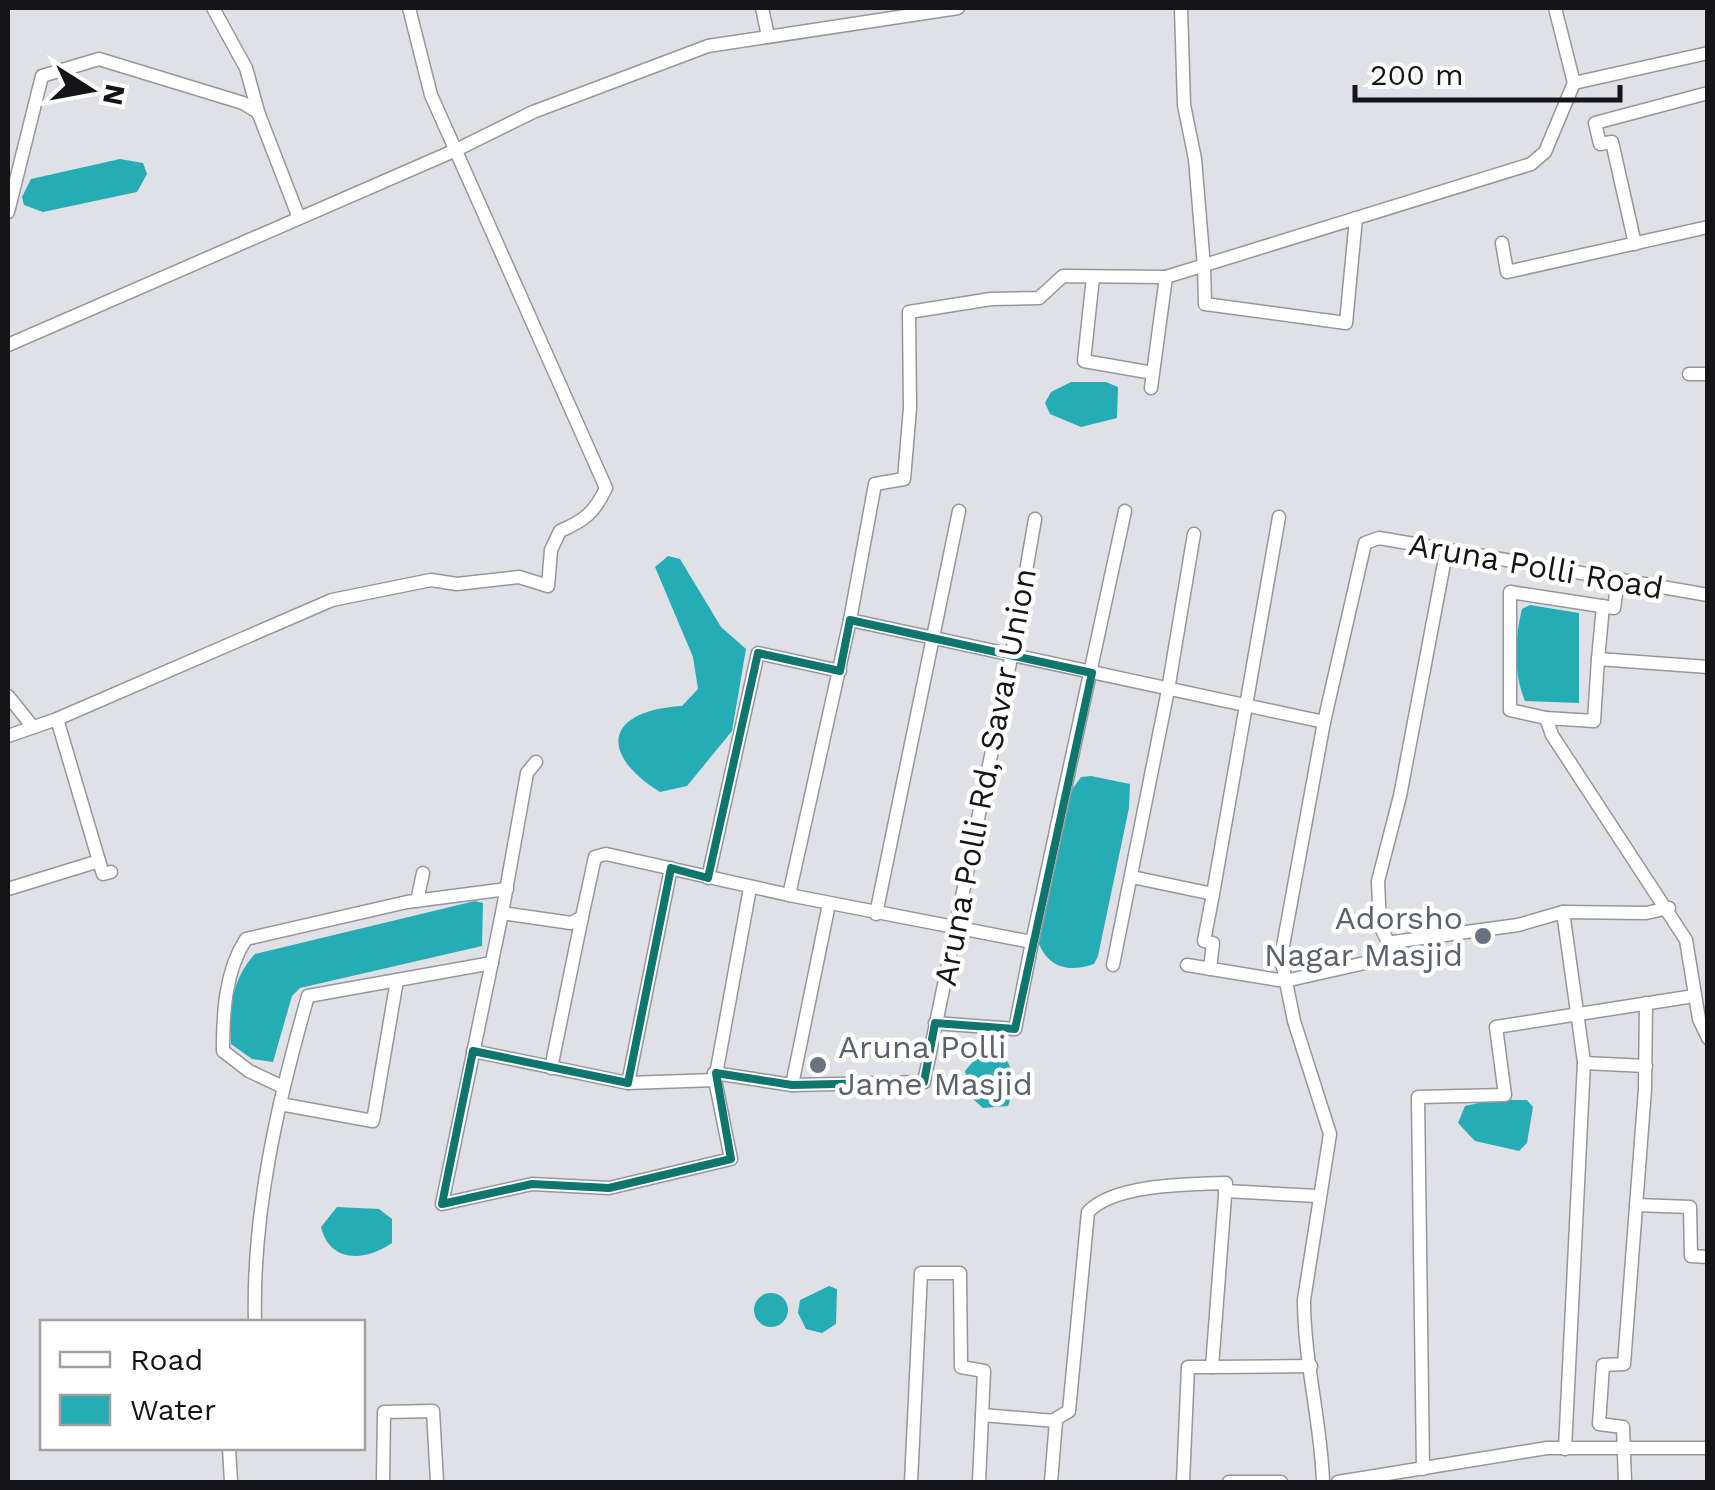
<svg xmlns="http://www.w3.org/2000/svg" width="1715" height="1490" viewBox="0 0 1715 1490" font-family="'Work Sans',sans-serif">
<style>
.water{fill:#26acb4}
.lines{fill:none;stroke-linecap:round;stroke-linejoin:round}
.minor-casing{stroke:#96979d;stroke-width:15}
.minor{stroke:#fff;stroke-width:12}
.marked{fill:none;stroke:#0f766e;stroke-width:8;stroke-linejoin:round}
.worship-dot{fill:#6b7280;stroke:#fff;stroke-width:4}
.labels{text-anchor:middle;stroke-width:9;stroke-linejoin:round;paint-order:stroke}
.street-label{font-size:32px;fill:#151517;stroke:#fff}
.worship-label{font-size:32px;fill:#5b616d;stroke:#fff;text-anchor:end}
</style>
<rect width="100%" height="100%" fill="#e0e0e7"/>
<g class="water">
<polygon points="120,159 143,163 147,174 137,192 43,212 24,205 22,197 31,179"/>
<polygon points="1071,382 1106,382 1118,387 1117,418 1081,427 1050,414 1045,403 1051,392"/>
<path d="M668,556L680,559L721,627L746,649L732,731L687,786L660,792C596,752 608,710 682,706L698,689L693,657L655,567Z"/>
<path d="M1530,605L1579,613V703L1525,701C1513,674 1515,637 1522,609Z"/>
<path d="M1091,776L1130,784L1129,808L1098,956L1094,964C1067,974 1045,966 1037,938L1071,791L1081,777Z"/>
<path d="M475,901L483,903L482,946L300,988L292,996L273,1062L252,1059L231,1044C229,1010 231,980 255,954Z"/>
<path d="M996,1050C1015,1060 1015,1088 1008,1106L983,1108L972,1098L965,1071L977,1057Z"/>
<polygon points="1492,1100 1527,1100 1533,1107 1527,1143 1519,1151 1475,1141 1458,1123 1465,1106"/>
<path d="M337,1207L379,1209L392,1219V1243C366,1261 330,1264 321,1227Z"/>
<polygon points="829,1286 837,1289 836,1324 822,1333 806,1329 798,1313 800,1300"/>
<circle cx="771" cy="1310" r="17"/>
</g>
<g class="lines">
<g class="minor-casing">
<g id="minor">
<polyline points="213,8 246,68 259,115"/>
<polyline points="762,8 768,36"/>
<polyline points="1181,8 1184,105 1195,159 1204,267"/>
<polyline points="1555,8 1574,83"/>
<polyline points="8,212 42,76 99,59 243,103 258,112 299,218"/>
<polyline points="1502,243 1507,272 1708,227"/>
<polyline points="1635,244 1612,142 1600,144 1595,123 1708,93"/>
<polyline points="1204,267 1205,304 1346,323 1356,218"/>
<polyline points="1093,277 1084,361 1153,373"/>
<polyline points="8,345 456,150 533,112 708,46 958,8"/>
<polyline points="1689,374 1708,374"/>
<polyline points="1151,388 1166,277"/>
<polyline points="850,620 875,484 904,479 910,408 909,312 991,299 1039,298 1063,276 1166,277 1531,164 1545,152 1574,83 1708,53"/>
<polyline points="1598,659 1603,606"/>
<polyline points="1708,667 1598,659 1594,721 1546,718 1552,735 1686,940 1699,1019 1708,1038"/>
<polyline points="8,696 33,727"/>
<polyline points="1546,718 1510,710 1510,592 1614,608 1618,581"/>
<polyline points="8,736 57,719"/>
<polyline points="99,861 103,874 111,872"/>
<polyline points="1132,877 1213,894 1279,517"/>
<polyline points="708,878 758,653 840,671"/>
<path d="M8,889L99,861L57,719L332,600L431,580L457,584L519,577L548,586L551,550L560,531C584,521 595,512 606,488L431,95L409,8"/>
<polyline points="789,895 1032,942 1125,511"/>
<polyline points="417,901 423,873"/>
<polyline points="1563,912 1646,913 1669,908"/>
<polyline points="502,913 527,773 536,762"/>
<polyline points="876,914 959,511"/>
<polyline points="1389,944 1380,926 1378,881 1400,796 1446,553"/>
<polyline points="1113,965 1168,690 1194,534"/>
<polyline points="1187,965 1285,981 1387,958 1393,942 1518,925 1563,912 1584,1062 1565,1449"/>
<polyline points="1210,969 1213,943 1204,941 1213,894"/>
<polyline points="935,1023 1015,1029 1032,942"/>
<polyline points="473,1051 628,1083 715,1080 750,888"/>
<polyline points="1584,1063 1646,1066"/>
<polyline points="551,1068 582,917"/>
<polyline points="714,1073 792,1085 829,904"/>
<polyline points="715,1080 731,1159 609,1188 532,1184 442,1204 502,913 571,923 582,917 595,857 606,854 789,895 850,620 1324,722 1365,543 1379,538 1708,595"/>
<polyline points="628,1083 671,868"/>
<polyline points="792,1085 924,1082 1012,653 1035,519"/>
<path d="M283,1087L249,1071L223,1051C223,1013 225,971 246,939L407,902L507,889"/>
<polyline points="280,1104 373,1121 397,980"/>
<polyline points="1225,1191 1317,1196"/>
<polyline points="1636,1205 1690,1207 1691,1256 1708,1257"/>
<path d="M255,1322C252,1212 278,1101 308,996L492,963"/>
<polyline points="982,1415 1056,1421 1051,1482"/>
<path d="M1054,1420L1069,1411L1088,1212C1114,1184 1188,1184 1226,1183L1212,1367L1311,1366"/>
<polyline points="229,1448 231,1482"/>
<polyline points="1423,1469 1418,1097 1505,1095 1496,1027 1694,996"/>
<polyline points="383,1482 384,1412 433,1411 437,1482"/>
<polyline points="911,1482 921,1273 960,1273 961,1367 984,1371 979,1482"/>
<polyline points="1183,1482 1188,1367 1212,1367"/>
<polyline points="1229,1482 1281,1482"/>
<path d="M1323,1482C1321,1421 1304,1361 1304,1300L1330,1134L1294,1021L1281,957L1324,722"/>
<polyline points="1338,1482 1547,1448 1708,1448"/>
<polyline points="1625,1482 1623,1427 1599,1424 1603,1365 1624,1364 1645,1089 1646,1003"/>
</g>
</g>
<use href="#minor" class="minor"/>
</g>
<path class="marked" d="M850,620L1092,673L1015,1029L935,1023L924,1082L792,1085L716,1073L731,1159L609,1188L532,1184L442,1204L473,1051L628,1083L671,868L708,878L758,653L840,671Z"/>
<g class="worship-dot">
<circle cx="1483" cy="936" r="10"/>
<circle cx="818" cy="1065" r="10"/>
</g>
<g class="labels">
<g class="street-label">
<text transform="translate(1536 566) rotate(10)" y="11">Aruna Polli Road</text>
<text transform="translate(985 777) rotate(-79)" y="11">Aruna Polli Rd, Savar Union</text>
</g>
<g class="worship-label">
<text x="1463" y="929">Adorsho<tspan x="1463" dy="37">Nagar Masjid</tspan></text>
<text x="838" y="1058" text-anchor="start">Aruna Polli<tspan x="838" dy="37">Jame Masjid</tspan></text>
</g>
</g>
<rect width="1715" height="1490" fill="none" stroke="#151517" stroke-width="20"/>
<rect x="40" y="1320" width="325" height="130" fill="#ffffff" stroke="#a1a1a2" stroke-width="2.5"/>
<rect x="60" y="1352" width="50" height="15" fill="#ffffff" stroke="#a1a1a2" stroke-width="2.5"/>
<text x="130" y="1370" font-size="30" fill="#151517">Road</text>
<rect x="60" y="1395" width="50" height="30" fill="#26acb4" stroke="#a1a1a2" stroke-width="2.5"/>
<text x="130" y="1420" font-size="30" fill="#151517">Water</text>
<g transform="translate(90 90) rotate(101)" stroke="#ffffff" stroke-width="8" paint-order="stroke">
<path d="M0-8L18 38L0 25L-18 38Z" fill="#151517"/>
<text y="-15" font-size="28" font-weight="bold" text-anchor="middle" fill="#151517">N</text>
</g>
<path d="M1355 85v15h265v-15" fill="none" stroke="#151517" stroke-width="5"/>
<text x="1370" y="85" font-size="30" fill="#151517" stroke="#ffffff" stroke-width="8" paint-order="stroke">200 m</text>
</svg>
